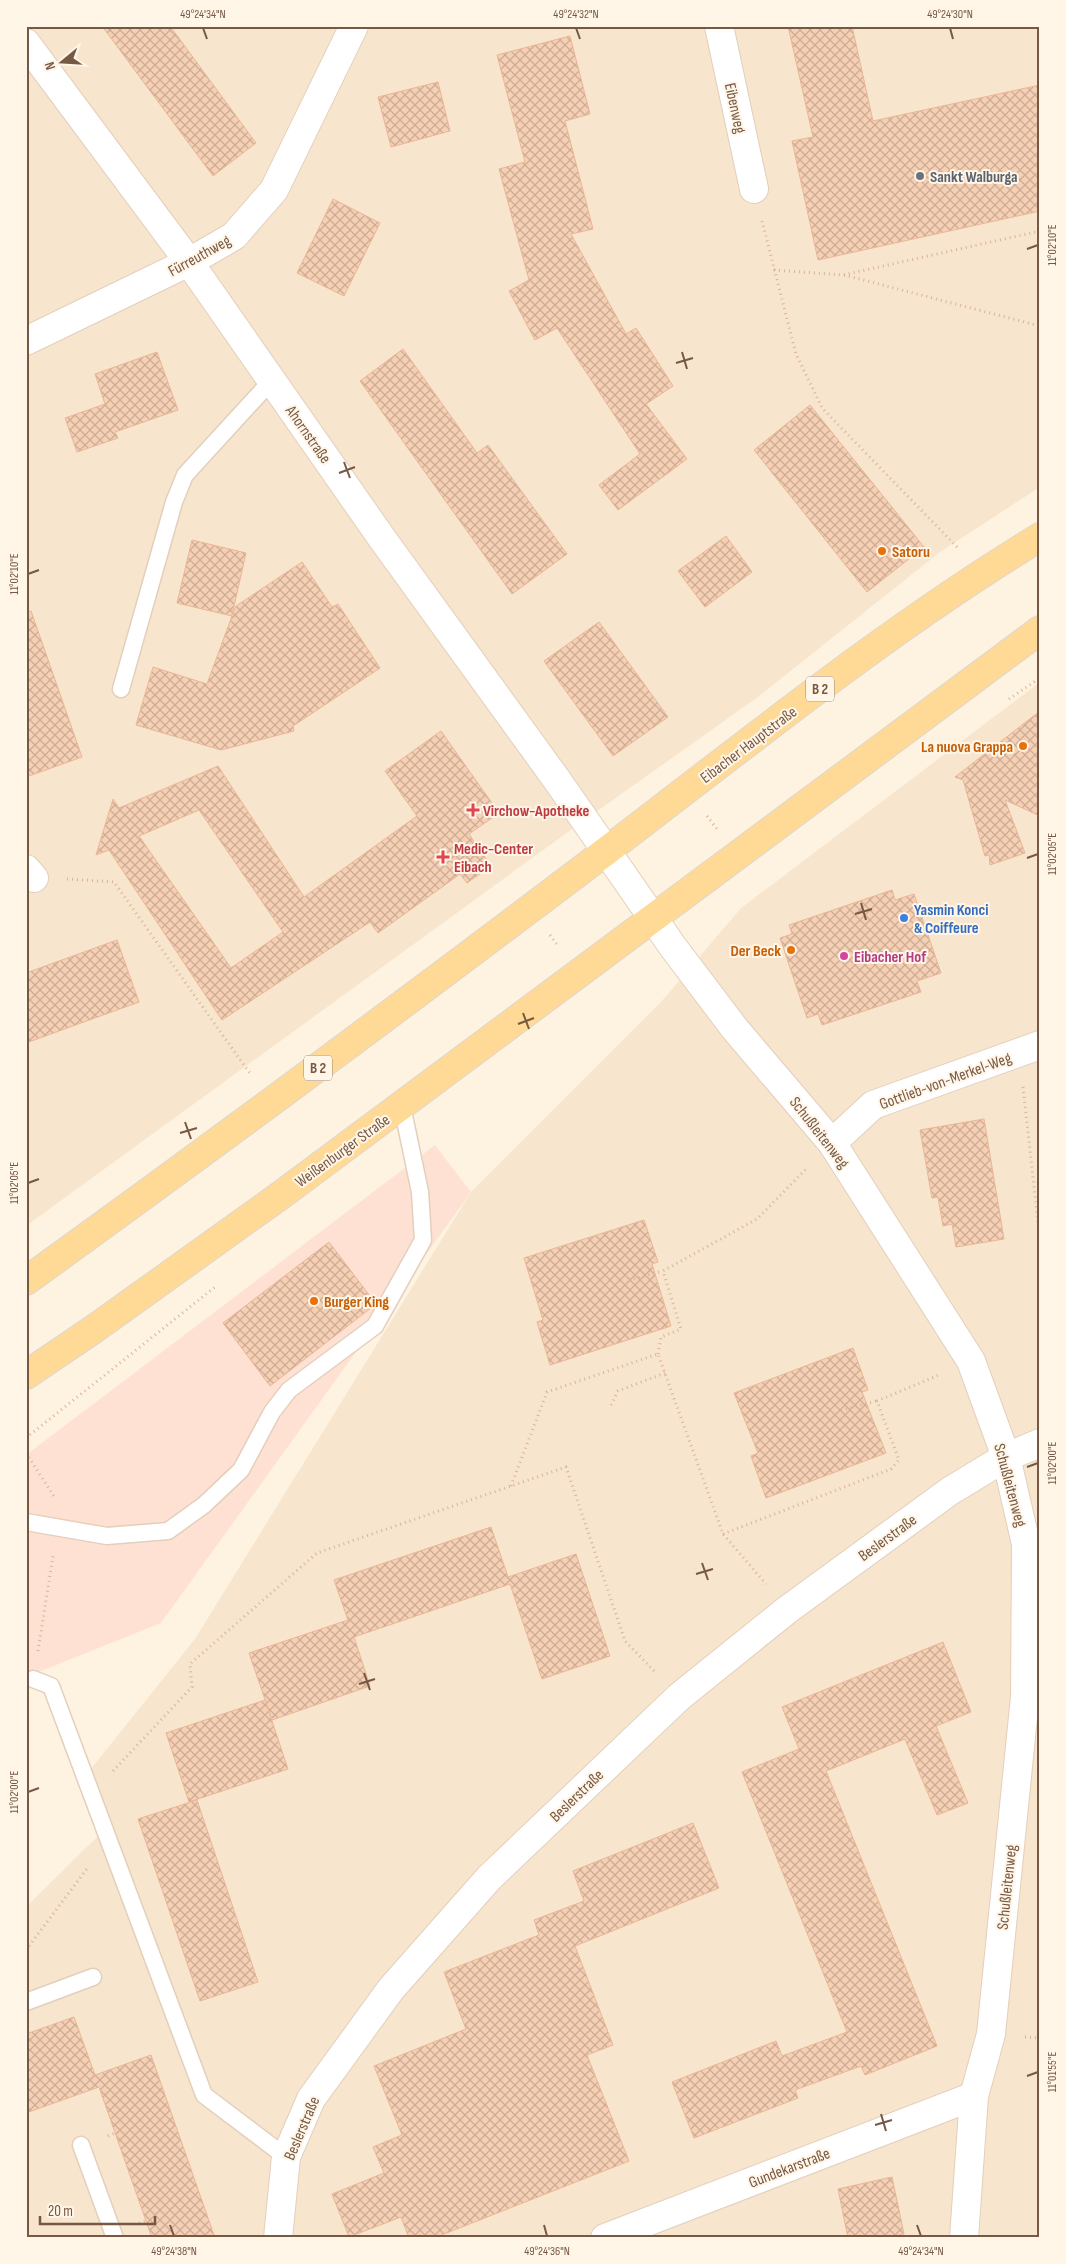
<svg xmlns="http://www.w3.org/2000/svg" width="1066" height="2264" viewBox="0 0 1066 2264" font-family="'Sofia Sans Condensed',sans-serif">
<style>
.residential{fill:#f7e5ce}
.commercial{fill:#ffe1d3}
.building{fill:url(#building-cross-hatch);stroke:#ebb694;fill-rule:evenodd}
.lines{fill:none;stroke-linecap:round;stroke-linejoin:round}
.service-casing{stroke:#e3cfbb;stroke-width:19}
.minor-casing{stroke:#e3cfbb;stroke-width:30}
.primary-casing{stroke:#ded7d2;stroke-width:30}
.path{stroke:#dbb398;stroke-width:3;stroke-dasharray:1 4;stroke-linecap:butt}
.service{stroke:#fff;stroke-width:16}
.minor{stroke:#fff;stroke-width:28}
.primary{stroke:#ffda96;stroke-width:28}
.ticks{fill:none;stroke:#775845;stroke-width:2}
.worship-dot{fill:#6b7280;stroke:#fff6e8;stroke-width:2}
.food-dot{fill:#e8710a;stroke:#fff6e8;stroke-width:2}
.health-dot{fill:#e0444e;stroke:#fff6e8;stroke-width:2}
.shop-dot{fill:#3f7fe0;stroke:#fff6e8;stroke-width:2}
.hotel-dot{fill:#d1479c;stroke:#fff6e8;stroke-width:2}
.labels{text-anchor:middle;stroke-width:4;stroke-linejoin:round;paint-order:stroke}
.shield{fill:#fff6e8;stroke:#a08776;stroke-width:1}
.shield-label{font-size:15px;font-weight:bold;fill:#775845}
.street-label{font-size:16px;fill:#775845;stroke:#fff6e8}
.worship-label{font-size:16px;font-weight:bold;fill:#5b616d;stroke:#fff6e8;text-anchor:start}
.food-label{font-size:16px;font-weight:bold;fill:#c56008;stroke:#fff6e8;text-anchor:start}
.health-label{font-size:16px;font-weight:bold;fill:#be3a42;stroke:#fff6e8;text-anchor:start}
.shop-label{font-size:16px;font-weight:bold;fill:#366cbe;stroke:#fff6e8;text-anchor:start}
.hotel-label{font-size:16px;font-weight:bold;fill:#b23c85;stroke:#fff6e8;text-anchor:start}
.neatline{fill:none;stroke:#775845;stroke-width:2}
.ticks-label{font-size:12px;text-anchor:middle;fill:#775845}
</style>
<defs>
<pattern id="building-cross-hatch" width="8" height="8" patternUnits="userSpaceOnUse" patternTransform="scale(1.25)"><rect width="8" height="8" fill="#f6d0b5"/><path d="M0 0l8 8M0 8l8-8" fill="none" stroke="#ccac95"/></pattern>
</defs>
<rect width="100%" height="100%" fill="#fef3e0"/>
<g class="residential">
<polygon points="26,26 1040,26 1040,487 940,552 758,697 579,824 26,1226"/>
<polygon points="1040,682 1040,2238 26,2238 26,1907 98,1836 78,1785 195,1639 471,1192 661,1002 741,908"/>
</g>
<polygon class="commercial" points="435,1145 471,1192 161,1623 26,1677 26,1455"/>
<g class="building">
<polygon points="102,26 170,26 256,143 213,176"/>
<polygon points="788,26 852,26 873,121 1040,85 1040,211 818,260 792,141 813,137"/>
<polygon points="570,36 590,114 565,121 593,229 571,234 626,334 636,328 673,386 646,404 687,459 618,510 599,485 640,454 557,328 535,340 509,291 529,280 499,169 525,162 497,55"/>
<polygon points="438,82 450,131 391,147 378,97"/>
<polygon points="333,199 380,223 344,296 297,273"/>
<polygon points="403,349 477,453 488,445 567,554 512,594 360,381"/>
<polygon points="157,352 178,410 115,432 118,438 77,452 65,418 105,404 95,374"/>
<polygon points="810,405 924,547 867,592 754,450"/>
<polygon points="726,536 752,572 705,607 678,571"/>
<polygon points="192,540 246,553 232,615 236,606 302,562 332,607 338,604 380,668 293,726 294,731 221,750 136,725 153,667 207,684 232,616 177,603"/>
<polygon points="31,611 82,757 26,777 26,612"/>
<polygon points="599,622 668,717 613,756 544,661"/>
<polygon points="1040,711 1040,816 1005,800 1025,853 990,865 989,855 985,856 963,780 955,777"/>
<path d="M441,731L499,813L469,834L491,866L467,883L460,874L378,933L370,922L222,1020L109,850L96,855L113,799L119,808L218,766L304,897L417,816L385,771ZM199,810L283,932L231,968L139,836Z"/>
<polygon points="892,890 895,900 914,894 941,973 917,981 921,992 822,1025 818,1014 807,1018 780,938 792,934 789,925"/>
<polygon points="117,940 139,1002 26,1043 26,973"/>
<polygon points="984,1119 1004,1239 956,1247 952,1224 943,1226 938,1197 932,1198 920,1130"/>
<polygon points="644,1220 658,1262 652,1264 671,1326 550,1365 537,1322 543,1320 524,1258"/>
<polygon points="329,1242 376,1304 270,1386 223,1323"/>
<polygon points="853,1348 868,1390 862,1392 886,1453 766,1498 751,1456 758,1453 734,1393"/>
<polygon points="491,1527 508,1577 576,1554 610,1656 542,1679 510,1584 354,1637 370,1686 272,1720 249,1653 348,1620 334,1580"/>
<polygon points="943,1642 971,1712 936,1726 968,1803 937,1815 905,1739 826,1771 937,2046 865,2075 861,2066 795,2090 798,2098 694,2138 672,2082 776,2041 782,2056 847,2032 742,1772 799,1749 782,1707"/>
<polygon points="265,1700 288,1769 189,1802 166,1733"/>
<polygon points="197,1800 258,1982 200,2001 138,1819"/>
<polygon points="693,1823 719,1888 575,1946 613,2045 587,2055 629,2161 434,2238 409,2238 401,2217 349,2237 332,2194 384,2173 373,2147 402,2135 374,2066 466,2029 444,1972 539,1935 534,1920 584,1901 573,1871"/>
<polygon points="74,2017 95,2075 151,2055 215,2238 152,2238 99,2087 26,2113 26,2034"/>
<polygon points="892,2177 904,2234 887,2238 848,2238 838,2189"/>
</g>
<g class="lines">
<g class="service-casing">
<g id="service">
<polyline points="121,689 174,502 185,475 272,380"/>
<polyline points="26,1522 107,1536 168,1531 204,1505 241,1470 272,1412 289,1390 375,1326 423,1240 420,1192 402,1106"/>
<polyline points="33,1679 51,1686 204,2095 286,2157"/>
<polyline points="26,2002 93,1977"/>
<polyline points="81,2145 115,2238"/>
</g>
</g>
<g class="minor-casing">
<g id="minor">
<polyline points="719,26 754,189"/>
<polyline points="26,43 189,262 381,537 557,780 673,947 735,1029 832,1143 971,1361 1006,1457 1026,1544 1025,1697 991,2034 974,2096 964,2238"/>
<polyline points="26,341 189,262 234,236 274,190 354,26"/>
<polyline points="26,869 34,878"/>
<polyline points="832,1143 873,1105 1040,1045"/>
<polyline points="278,2238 286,2157 311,2099 391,1989 489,1878 679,1697 787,1610 950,1491 1006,1457 1040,1443"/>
<polyline points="605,2238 974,2096"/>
</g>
</g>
<g class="primary-casing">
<g id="primary">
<path d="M26,1281C221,1140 414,997 605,852C747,744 887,630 1040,537"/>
<polyline points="26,1375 94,1329 281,1195 1040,630"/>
</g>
</g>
<g class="path">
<polyline points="762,221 796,354 822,408 959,549"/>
<polyline points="774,270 843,275 1040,231"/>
<polyline points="844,275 1040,326"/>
<polyline points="1009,699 1040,678"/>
<polyline points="707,816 717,829"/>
<polyline points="67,879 114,882 251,1075"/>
<polyline points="550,935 558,946"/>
<polyline points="1023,1087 1040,1240"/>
<polyline points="629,1280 663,1271"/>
<polyline points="658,1354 661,1337 681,1329 663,1271 757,1219 808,1167"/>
<polyline points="611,1405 618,1391 665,1373"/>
<polyline points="841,1410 877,1401"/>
<polyline points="26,1438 215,1287"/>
<polyline points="26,1453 55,1498"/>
<polyline points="511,1486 547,1392 658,1354 723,1534 766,1584"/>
<polyline points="723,1534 891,1469 899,1460 877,1401 939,1375"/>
<polyline points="38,1651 53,1556"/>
<polyline points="113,1771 192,1687 190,1664 317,1553 566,1467 625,1641 656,1673"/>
<polyline points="26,1950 89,1866"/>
<polyline points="1025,2037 1040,2038"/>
<polyline points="108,2136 115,2133"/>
<polyline points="139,2223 146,2221"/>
</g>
<use href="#service" class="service"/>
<use href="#minor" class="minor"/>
<use href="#primary" class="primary"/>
</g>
<path class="ticks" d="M203,28L207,39M576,28L580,39M950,28L953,39M1027,249L1038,245M682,352L687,369M676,363L693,358M344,462L350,478M339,473L355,467M28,574L39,570M1027,858L1038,854M861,903L866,920M855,914L872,909M523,1013L529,1029M518,1024L534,1018M185,1122L191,1139M180,1133L197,1128M28,1183L39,1179M1027,1467L1038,1463M702,1563L708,1580M696,1574L713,1569M364,1673L370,1690M359,1684L375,1679M28,1792L39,1788M1027,2076L1038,2072M881,2114L886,2131M875,2125L892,2120M170,2225L174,2236M544,2225L547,2236M917,2225L921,2236"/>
<circle class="worship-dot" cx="920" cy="176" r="5"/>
<g class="food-dot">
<circle cx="882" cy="551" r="5"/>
<circle cx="1023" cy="746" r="5"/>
<circle cx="791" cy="950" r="5"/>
<circle cx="314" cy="1301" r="5"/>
</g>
<g class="health-dot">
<path d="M470.5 802.5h5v5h5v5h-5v5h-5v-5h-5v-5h5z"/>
<path d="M440.5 849.5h5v5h5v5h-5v5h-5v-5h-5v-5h5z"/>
</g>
<circle class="shop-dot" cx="904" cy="918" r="5"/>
<circle class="hotel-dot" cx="844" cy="956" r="5"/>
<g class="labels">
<g class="shield">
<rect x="806" y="676.5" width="28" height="25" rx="4"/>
<rect x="304" y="1055.5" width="28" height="25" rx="4"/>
</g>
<g class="shield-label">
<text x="820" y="694">B 2</text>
<text x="318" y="1073">B 2</text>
</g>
<g class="street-label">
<text transform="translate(736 108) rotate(78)" y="6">Eibenweg</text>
<text transform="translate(199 255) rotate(-29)" y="6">Fürreuthweg</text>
<text transform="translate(309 434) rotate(55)" y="6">Ahornstraße</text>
<text transform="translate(748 744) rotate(-37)" y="6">Eibacher Hauptstraße</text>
<text transform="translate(945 1080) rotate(-20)" y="6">Gottlieb-von-Merkel-Weg</text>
<text transform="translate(820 1132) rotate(52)" y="6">Schußleitenweg</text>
<text transform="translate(342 1150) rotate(-36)" y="6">Weißenburger Straße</text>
<text transform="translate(1011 1485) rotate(75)" y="6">Schußleitenweg</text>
<text transform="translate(887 1537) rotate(-36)" y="6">Beslerstraße</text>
<text transform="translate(576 1795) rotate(-44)" y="6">Beslerstraße</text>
<text transform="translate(1006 1887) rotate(-84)" y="6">Schußleitenweg</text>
<text transform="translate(301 2128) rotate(-67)" y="6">Beslerstraße</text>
<text transform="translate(789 2167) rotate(-21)" y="6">Gundekarstraße</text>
</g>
<g class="worship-label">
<text x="930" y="182">Sankt Walburga</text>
</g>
<g class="food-label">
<text x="892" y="557">Satoru</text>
<text x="1013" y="752" text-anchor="end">La nuova Grappa</text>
<text x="781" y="956" text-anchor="end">Der Beck</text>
<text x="324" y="1307">Burger King</text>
</g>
<g class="health-label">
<text x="483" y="816">Virchow-Apotheke</text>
<text x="454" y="854">Medic-Center<tspan x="454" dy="18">Eibach</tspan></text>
</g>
<g class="shop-label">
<text x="914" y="915">Yasmin Konci<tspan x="914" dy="18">&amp; Coiffeure</tspan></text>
</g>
<g class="hotel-label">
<text x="854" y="962">Eibacher Hof</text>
</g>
</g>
<rect width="1066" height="2264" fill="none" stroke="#fff6e8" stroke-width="55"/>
<g transform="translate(62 62) rotate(252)" stroke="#fff6e8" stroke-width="4" paint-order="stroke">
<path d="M0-4L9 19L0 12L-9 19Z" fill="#775845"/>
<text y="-8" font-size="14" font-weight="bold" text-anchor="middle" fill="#775845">N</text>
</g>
<path d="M40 2216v8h115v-8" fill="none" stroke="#775845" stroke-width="2.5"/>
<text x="48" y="2216" font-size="15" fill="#775845" stroke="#fff6e8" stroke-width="4" paint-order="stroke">20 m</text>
<rect x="28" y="28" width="1010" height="2208" class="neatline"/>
<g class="ticks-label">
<text x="203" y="18">49°24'34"N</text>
<text x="576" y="18">49°24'32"N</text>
<text x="950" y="18">49°24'30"N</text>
<text transform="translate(1052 245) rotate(-90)" y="4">11°02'10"E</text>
<text transform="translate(14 574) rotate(-90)" y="4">11°02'10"E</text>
<text transform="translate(1052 854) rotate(-90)" y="4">11°02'05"E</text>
<text transform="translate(14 1183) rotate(-90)" y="4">11°02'05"E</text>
<text transform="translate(1052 1463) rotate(-90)" y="4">11°02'00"E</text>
<text transform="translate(14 1792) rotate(-90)" y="4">11°02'00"E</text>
<text transform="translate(1052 2072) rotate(-90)" y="4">11°01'55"E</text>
<text x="174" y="2255">49°24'38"N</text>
<text x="547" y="2255">49°24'36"N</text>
<text x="921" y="2255">49°24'34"N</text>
</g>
</svg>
